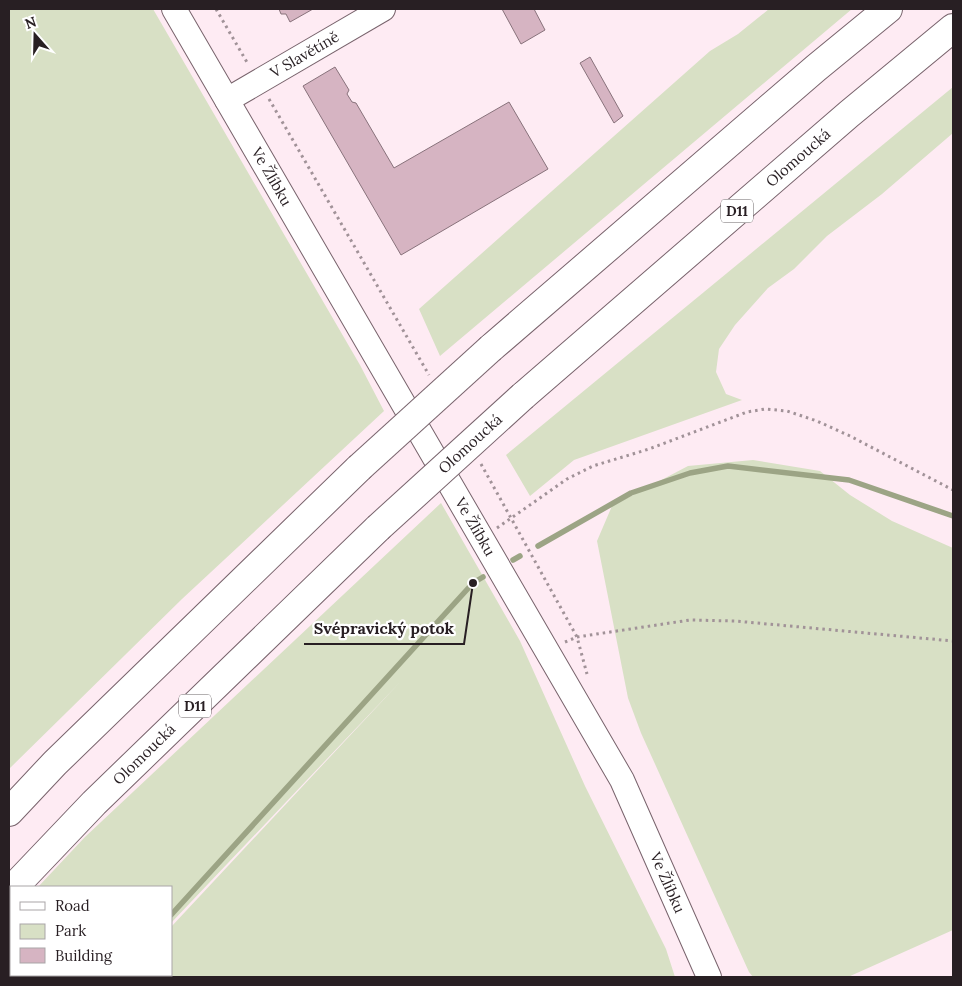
<svg xmlns="http://www.w3.org/2000/svg" width="962" height="986" viewBox="0 0 962 986" font-family="Lora,serif">
<style>
.green{fill:#d8e0c5}
.lines{fill:none;stroke-linecap:round;stroke-linejoin:round}
.stream{stroke:#9ca485;stroke-width:5.5}
.building{fill:#d6b4c2;stroke:#88727b}
.minor-casing{stroke:#78636c;stroke-width:26}
.highway-casing{stroke:#78636c;stroke-width:30}
.path{stroke:#a19298;stroke-width:3;stroke-dasharray:2.5 4;stroke-linecap:butt}
.minor{stroke:#fff;stroke-width:24}
.highway{stroke:#fff;stroke-width:28}
.highway-bridge-casing{stroke:#78636c;stroke-width:30;stroke-linecap:butt}
.highway-bridge{stroke:#fff;stroke-width:28}
.labels{text-anchor:middle;stroke-width:4.5;stroke-linejoin:round;paint-order:stroke}
.shield{fill:#fff;stroke:#686265;stroke-width:1}
.shield-label{font-size:14px;font-weight:bold;fill:#281f23}
.street-label{font-size:15px;fill:#281f23;stroke:#fff}
.leader{fill:none;stroke:#281f23;stroke-width:2}
.callout-dot{fill:#281f23;stroke:#fff;stroke-width:2}
.callout-label{font-size:16px;text-anchor:middle;font-weight:bold;fill:#281f23;stroke:#fff;stroke-width:4.5;stroke-linejoin:round;paint-order:stroke}
</style>
<rect width="100%" height="100%" fill="#feebf3"/>
<g class="green">
<polygon points="9,9 153,9 360,365 384,411 182,599 9,769"/>
<polygon points="769,9 852,9 440,356 419,309 710,51 738,34"/>
<polygon points="953,87 953,133 882,194 827,236 794,269 768,288 735,325 719,349 716,372 726,394 742,400 574,460 530,496 506,455"/>
<polygon points="753,460 820,471 850,495 892,521 953,548 953,930 848,977 753,977 749,972 641,733 628,698 597,541 612,506 688,466"/>
<polygon points="441,503 520,641 585,786 666,949 675,977 122,977 125,975 171,975 171,927 401,681 171,923 171,887 38,887 85,837"/>
<polygon points="11,916 11,975 122,975 120,977 9,977 9,919"/>
</g>
<g class="lines">
<g class="stream">
<polyline points="538,546 631,493 690,473 728,466 849,480 953,516"/>
<polyline points="513,560 520,556"/>
<polyline points="171,915 473,583 483,577"/>
<polyline points="114,977 116,975"/>
</g>
</g>
<g class="building">
<polygon points="279,9 313,9 290,22 286,14 281,14"/>
<polygon points="502,9 534,9 545,30 521,44"/>
<polygon points="590,57 623,116 614,123 580,63"/>
<polygon points="335,67 349,90 347,94 352,102 356,103 394,168 509,102 548,169 401,255 303,86"/>
</g>
<g class="lines">
<g class="minor-casing">
<g id="minor">
<path id="s1" d="M174,9L622,780L709,977"/>
<path id="s2" d="M227,100L383,9"/>
</g>
</g>
<g class="highway-casing">
<g id="highway">
<polyline points="491,348 816,68 888,9"/>
<path id="s3" d="M523,396L849,114L953,28"/>
<polyline points="9,812 55,763 359,468"/>
<path id="s4" d="M14,887L94,803L378,528"/>
</g>
</g>
<g class="path">
<polyline points="216,9 248,64"/>
<polyline points="269,99 429,375"/>
<polyline points="481,464 577,637 587,674"/>
<polyline points="497,528 567,479 593,466 649,449 747,412 765,409 787,411 817,421 850,436 953,490"/>
<polyline points="565,642 577,637 690,620 735,621 953,641"/>
</g>
<use href="#minor" class="minor"/>
<use href="#highway" class="highway"/>
<g class="highway-bridge-casing">
<g id="highway-bridge">
<polyline points="359,468 491,348"/>
<path id="s5" d="M378,528L523,396"/>
</g>
</g>
<use href="#highway-bridge" class="highway-bridge"/>
</g>
<g class="labels">
<g class="shield">
<rect x="721" y="199.5" width="32" height="23" rx="4"/>
<rect x="179" y="694.5" width="32" height="23" rx="4"/>
</g>
<g class="shield-label">
<text x="737" y="216">D11</text>
<text x="195" y="711">D11</text>
</g>
<g class="street-label">
<text dy="5" stroke="none"><textPath href="#s2" startOffset="90">V Slavětíně</textPath></text>
<text dy="5" stroke="none"><textPath href="#s3" startOffset="364">Olomoucká</textPath></text>
<text dy="5" stroke="none"><textPath href="#s1" startOffset="194">Ve Žlíbku</textPath></text>
<text dy="5" stroke="none"><textPath href="#s5" startOffset="125">Olomoucká</textPath></text>
<text dy="5" stroke="none"><textPath href="#s1" startOffset="599">Ve Žlíbku</textPath></text>
<text dy="5" stroke="none"><textPath href="#s4" startOffset="186">Olomoucká</textPath></text>
<text dy="5" stroke="none"><textPath href="#s1" startOffset="1004">Ve Žlíbku</textPath></text>
</g>
</g>
<path class="leader" d="M473 583L464 644H304"/>
<circle class="callout-dot" cx="473" cy="583" r="5"/>
<g class="callout-label">
<text x="384" y="634">Svépravický potok</text>
</g>
<rect width="962" height="986" fill="none" stroke="#281f23" stroke-width="20"/>
<rect x="10" y="886" width="162" height="90" fill="#ffffff" stroke="#a9a5a7"/>
<rect x="20" y="902" width="25" height="8" fill="#ffffff" stroke="#a9a5a7"/>
<text x="55" y="911" font-size="15" fill="#281f23">Road</text>
<rect x="20" y="924" width="25" height="15" fill="#d8e0c5" stroke="#a9a5a7"/>
<text x="55" y="936" font-size="15" fill="#281f23">Park</text>
<rect x="20" y="948" width="25" height="15" fill="#d6b4c2" stroke="#a9a5a7"/>
<text x="55" y="961" font-size="15" fill="#281f23">Building</text>
<g transform="translate(35 35) rotate(340)" stroke="#ffffff" stroke-width="4" paint-order="stroke">
<path d="M0-4L9 19L0 12L-9 19Z" fill="#281f23"/>
<text y="-8" font-size="14" font-weight="bold" text-anchor="middle" fill="#281f23">N</text>
</g>
</svg>
